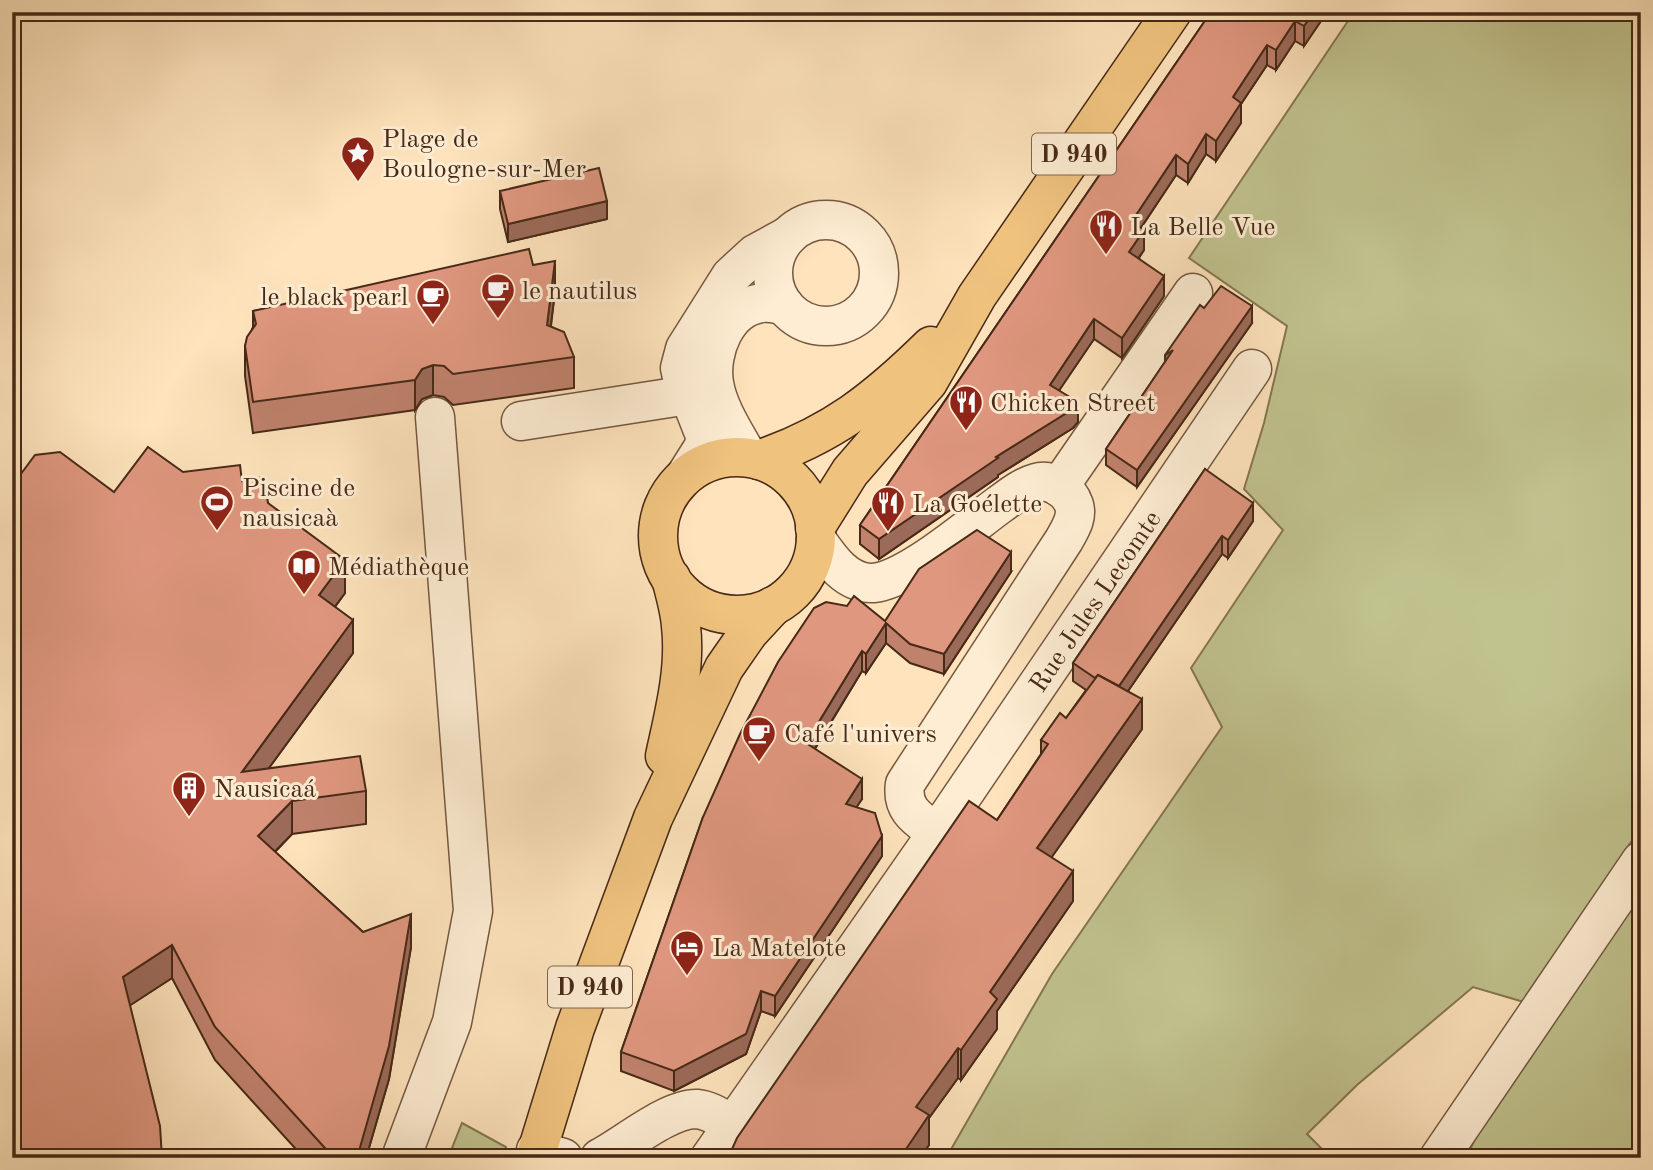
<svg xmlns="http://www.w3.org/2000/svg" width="1653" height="1170" viewBox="0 0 1653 1170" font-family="'Old Standard TT',serif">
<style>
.green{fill:#c1c38f;stroke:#847652;stroke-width:2}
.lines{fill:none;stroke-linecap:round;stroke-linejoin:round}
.minor-casing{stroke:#755840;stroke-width:41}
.major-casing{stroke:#472916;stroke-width:41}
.minor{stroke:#feedd3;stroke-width:38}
.major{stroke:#efc27e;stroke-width:38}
.wall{fill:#c0826d;stroke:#472916;stroke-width:2}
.shaded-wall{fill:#9c6a59;stroke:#472916;stroke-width:2}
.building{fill:#df977f;stroke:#472916;stroke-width:2}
.labels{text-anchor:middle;stroke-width:6;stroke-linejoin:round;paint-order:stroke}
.shield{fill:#feedd3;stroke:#7e644f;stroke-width:2}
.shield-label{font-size:24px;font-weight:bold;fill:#472916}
.poi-label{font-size:26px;fill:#472916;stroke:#feedd3;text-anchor:start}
.street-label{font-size:26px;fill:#472916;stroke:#feedd3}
</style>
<rect width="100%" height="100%" fill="#fee3bc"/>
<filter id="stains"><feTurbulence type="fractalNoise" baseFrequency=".00286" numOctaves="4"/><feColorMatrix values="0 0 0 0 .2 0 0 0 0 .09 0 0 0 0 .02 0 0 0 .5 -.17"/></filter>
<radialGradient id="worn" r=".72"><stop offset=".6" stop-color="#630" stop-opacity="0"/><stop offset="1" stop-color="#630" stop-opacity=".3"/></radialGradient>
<g class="green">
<polygon points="1354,12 1641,12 1641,827 1524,1002 1473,987 1357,1085 1307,1134 1325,1152 1326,1158 946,1158 1052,974 1222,727 1191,668 1283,530 1244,489 1264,423 1287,326 1189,258"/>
<polygon points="1641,892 1641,1158 1466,1158 1475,1139"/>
<polygon points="462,1123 506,1147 503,1158 448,1158"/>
</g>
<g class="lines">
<g class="minor-casing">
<g id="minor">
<circle cx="826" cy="273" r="53"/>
<polyline points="521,421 714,391"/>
<path d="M748,457C736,435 718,409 714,383C709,352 726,307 762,303C769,302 777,304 784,305"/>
<polyline points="686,475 703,448 706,438 682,377 680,368 685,349 731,276 755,254 788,236"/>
<polyline points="1059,487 1193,293"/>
<path d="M816,539C829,558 846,584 873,583C908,580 970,526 999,505C1010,497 1022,487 1036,483C1051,478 1069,490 1074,505C1078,518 1070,529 1064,540L905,784C901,810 918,819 937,833"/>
<polyline points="536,1150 563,1158"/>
<polyline points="401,1158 452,1022 473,911 435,417"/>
<path d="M600,1158C625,1145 669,1108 697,1109C709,1110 721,1118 732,1124"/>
<path id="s1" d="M710,1158L937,833L1252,369"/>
<polyline points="1439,1158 1641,861"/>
</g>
</g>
<g class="major-casing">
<g id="major">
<circle cx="737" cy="536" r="79"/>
<path d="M758,460C832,435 876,400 931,346"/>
<polyline points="815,528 850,472 928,382 977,296 1172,12"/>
<path d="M665,756C674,714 686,669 681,626C680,610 675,594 671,578"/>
<polyline points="535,1158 575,1028 653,818 724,668 749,632 773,606"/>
</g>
</g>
<use href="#minor" class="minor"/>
<use href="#major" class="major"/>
</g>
<g class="wall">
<polygon points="1211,12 1327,12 1304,46 1295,41 1276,70 1267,65 1241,104 1241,123 1216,161 1206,154 1188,183 1176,175 1141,228 1144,250 1139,258 1164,296 1122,358 1094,339 1059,390 1078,422 1073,428 998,475 998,477 879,559 860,544 860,525"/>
<polygon points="500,191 607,219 508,242 500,209"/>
<polygon points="533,265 555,291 551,326 574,357 574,388 453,405 444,397 433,395 422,399 415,410 253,433 245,376 245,346 253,327 253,311"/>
<polygon points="1204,308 1252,323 1137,487 1106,465 1106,449 1165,362"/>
<polygon points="1205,469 1253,521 1228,558 1222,554 1128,691 1142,729 1051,857 1073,901 997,1011 997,1029 961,1080 958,1078 929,1118 929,1145 920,1158 728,1158 997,820 1041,754 1041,740 1066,718 1086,690 1073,681 1073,663"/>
<polygon points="183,472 242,481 268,503 345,593 335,607 353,653 268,769 366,791 366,824 292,834 275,852 363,932 411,947 389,1079 366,1158 304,1158 215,1060 172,978 130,1005 12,1158 12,486 114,492"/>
<polygon points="1011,572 944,674 910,663 886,643 866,673 862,671 815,749 862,799 856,807 882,856 775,1016 761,1011 746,1054 674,1091 621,1071 621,1052 703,817 885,621"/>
</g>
<g class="shaded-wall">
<polygon points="1314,12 1327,12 1304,46 1304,26"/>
<polygon points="1295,21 1295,41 1276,70 1276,50"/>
<polygon points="1267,45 1267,65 1241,104 1241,123 1216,161 1216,141 1233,97"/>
<polygon points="1206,134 1206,154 1188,183 1188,164"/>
<polygon points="1176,155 1176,175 1132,241 1132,221"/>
<polygon points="607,201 607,219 508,242 508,224"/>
<polygon points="1144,230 1144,250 1129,271 1129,252"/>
<polygon points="555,261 555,291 547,355 547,325"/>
<polygon points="1164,276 1164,296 1122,358 1122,338"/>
<polygon points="1252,306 1252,323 1137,487 1137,470"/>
<polygon points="1094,319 1094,339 1050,404 1050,385"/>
<polygon points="1173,350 1165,372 1165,355"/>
<polygon points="433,365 433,395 422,399 415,410 415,380 422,369"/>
<polygon points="1078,402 1078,422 1073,428 998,475 998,477 879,559 879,539 996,457"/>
<polygon points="1253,503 1253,521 1228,558 1228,540"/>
<polygon points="1222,536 1222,554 1115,710 1115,692"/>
<polygon points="1011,552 1011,572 944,674 944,654"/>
<polygon points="345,560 345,593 319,628 319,595"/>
<polygon points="353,620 353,653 242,805 242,772"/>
<polygon points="886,623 886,643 866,673 866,654"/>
<polygon points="862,651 862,671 806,763 806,743"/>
<polygon points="1142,699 1142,729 1037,878 1037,848"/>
<polygon points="862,779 862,799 846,823 846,804"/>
<polygon points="292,801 292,834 258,869 258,836"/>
<polygon points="882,836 882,856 775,1016 775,996"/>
<polygon points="1073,871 1073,901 997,1011 997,1029 961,1080 961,1050 990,992"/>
<polygon points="411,914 411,947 389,1079 366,1158 357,1158"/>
<polygon points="172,945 172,978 123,1010 123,977"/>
<polygon points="761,991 761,1011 746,1054 674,1091 674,1071"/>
<polygon points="958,1048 958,1078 929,1118 929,1145 920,1158 900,1158 916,1107"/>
</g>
<g class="building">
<polygon points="1211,12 1314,12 1304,26 1295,21 1276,50 1267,45 1233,97 1241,103 1216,141 1206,134 1188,164 1176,155 1132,221 1144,230 1129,252 1164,276 1122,338 1094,319 1050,385 1078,402 1073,409 996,457 998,458 879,539 860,525"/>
<polygon points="599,168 607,201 508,224 500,191"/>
<polygon points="529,249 533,265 555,261 547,325 564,332 574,357 453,374 444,366 433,365 422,369 415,380 253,402 245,346 247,337 256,324 253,311"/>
<polygon points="1221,286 1252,306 1137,470 1106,449 1173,350 1165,355 1200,305 1204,308"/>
<polygon points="148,447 183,472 240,465 242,481 264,477 268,503 345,560 319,595 353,620 242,772 360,756 366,791 292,801 258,836 363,932 411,914 389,1046 357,1158 334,1158 215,1027 172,945 123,977 160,1126 162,1158 12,1158 12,786 15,784 12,782 12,486 35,455 60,452 114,492"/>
<polygon points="1205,469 1253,503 1228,540 1222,536 1119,686 1098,675 1095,678 1073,663"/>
<polygon points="977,530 1011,552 944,654 910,644 886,623 866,654 862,651 806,743 862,779 846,804 875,813 882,836 775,996 761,991 746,1034 674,1071 621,1052 703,817 740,734 778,662 814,608 826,602 847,606 854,596 885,621 919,569"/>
<polygon points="1098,675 1142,699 1037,848 1073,871 990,992 997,999 961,1050 958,1048 916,1107 929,1115 900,1158 728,1158 737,1138 969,801 997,820 1048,744 1041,740 1060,713 1066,718"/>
<polygon points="627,1151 649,1155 649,1158 620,1158 620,1155"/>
</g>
<defs>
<g id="sight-pin" transform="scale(1.75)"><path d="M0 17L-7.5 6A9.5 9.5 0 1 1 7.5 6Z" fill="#8f2418" stroke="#feedd3"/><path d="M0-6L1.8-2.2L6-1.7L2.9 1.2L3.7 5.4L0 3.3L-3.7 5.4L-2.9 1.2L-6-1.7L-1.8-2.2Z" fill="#fff"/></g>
<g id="restaurant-pin" transform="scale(1.75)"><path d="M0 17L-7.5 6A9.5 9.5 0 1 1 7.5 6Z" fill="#8f2418" stroke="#feedd3"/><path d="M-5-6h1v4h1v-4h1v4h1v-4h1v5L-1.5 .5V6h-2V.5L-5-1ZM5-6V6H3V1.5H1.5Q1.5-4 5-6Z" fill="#fff"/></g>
<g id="cafe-pin" transform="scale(1.75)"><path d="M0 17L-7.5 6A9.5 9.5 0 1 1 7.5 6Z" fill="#8f2418" stroke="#feedd3"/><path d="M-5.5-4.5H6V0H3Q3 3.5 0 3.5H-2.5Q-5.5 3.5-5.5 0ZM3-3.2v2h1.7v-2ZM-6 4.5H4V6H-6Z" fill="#fff"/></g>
<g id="stadium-pin" transform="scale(1.75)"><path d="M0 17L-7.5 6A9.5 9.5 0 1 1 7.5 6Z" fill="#8f2418" stroke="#feedd3"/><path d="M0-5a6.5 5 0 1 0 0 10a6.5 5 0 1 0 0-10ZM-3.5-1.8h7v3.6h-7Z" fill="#fff"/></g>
<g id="library-pin" transform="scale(1.75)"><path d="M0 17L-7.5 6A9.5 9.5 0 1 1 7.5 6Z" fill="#8f2418" stroke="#feedd3"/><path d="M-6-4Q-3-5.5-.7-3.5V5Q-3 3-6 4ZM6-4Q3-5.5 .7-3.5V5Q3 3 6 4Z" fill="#fff"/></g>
<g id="building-pin" transform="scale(1.75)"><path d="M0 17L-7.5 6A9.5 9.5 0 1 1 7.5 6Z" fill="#8f2418" stroke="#feedd3"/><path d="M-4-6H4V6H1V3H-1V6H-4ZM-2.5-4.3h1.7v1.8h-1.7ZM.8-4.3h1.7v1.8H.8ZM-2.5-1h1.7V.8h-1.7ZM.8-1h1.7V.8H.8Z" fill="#fff"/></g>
<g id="hotel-pin" transform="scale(1.75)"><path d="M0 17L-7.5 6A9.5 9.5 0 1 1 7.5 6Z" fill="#8f2418" stroke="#feedd3"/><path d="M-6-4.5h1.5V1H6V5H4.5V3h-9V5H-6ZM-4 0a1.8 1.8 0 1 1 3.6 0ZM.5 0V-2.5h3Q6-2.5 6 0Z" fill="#fff"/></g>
</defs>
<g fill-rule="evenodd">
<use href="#sight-pin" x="358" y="153"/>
<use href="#restaurant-pin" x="1106" y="226"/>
<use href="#cafe-pin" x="498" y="290"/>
<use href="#cafe-pin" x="433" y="296"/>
<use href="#restaurant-pin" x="966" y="402"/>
<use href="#stadium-pin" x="217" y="502"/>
<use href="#restaurant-pin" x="888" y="503"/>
<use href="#library-pin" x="304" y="566"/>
<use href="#cafe-pin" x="759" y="733"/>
<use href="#building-pin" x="189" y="788"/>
<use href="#hotel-pin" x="687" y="947"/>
</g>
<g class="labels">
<g class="shield">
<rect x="1032" y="133.5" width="84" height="41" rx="5"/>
<rect x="548" y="966.5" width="84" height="41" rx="5"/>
</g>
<g class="shield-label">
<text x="1074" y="162">D 940</text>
<text x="590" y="995">D 940</text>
</g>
<g class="poi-label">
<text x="382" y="147">Plage de<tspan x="382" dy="30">Boulogne-sur-Mer</tspan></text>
<text x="1130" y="235">La Belle Vue</text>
<text x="522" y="299">le nautilus</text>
<text x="408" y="305" text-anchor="end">le black pearl</text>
<text x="990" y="411">Chicken Street</text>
<text x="242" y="496">Piscine de<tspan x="242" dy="30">nausicaà</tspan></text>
<text x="912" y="512">La Goélette</text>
<text x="328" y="575">Médiathèque</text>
<text x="784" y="742">Café l'univers</text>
<text x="214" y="797">Nausicaá</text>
<text x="712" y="956">La Matelote</text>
</g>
<g class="street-label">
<text dy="9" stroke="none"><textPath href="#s1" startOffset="677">Rue Jules Lecomte</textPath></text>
</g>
</g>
<rect width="1653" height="1170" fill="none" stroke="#fee3bc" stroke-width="42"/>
<rect x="14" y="14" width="1625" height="1142" fill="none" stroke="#472916" stroke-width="3.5"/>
<rect x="21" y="21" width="1611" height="1128" fill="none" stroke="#472916" stroke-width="2"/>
<rect width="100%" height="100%" filter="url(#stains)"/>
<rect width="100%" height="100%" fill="url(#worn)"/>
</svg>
